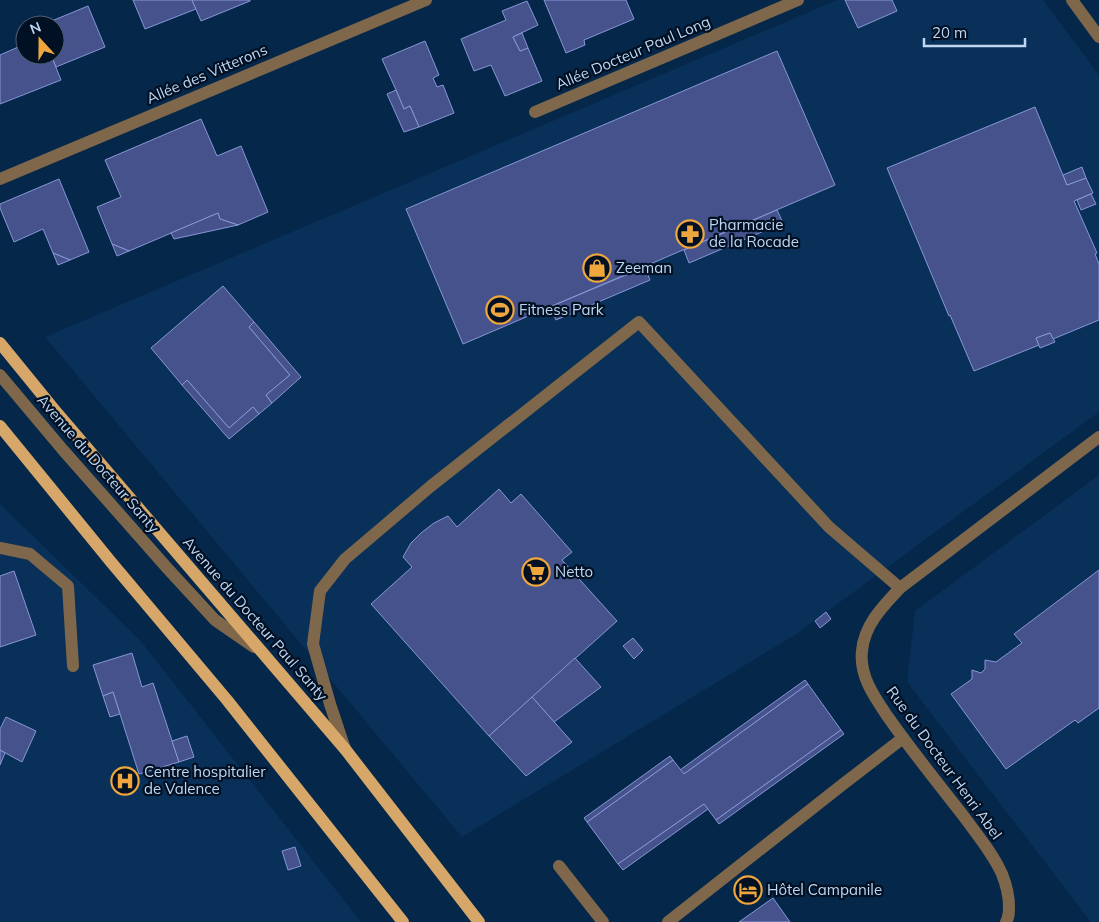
<svg xmlns="http://www.w3.org/2000/svg" width="1099" height="922" viewBox="0 0 1099 922" font-family="Mulish,sans-serif">
<style>
.built{fill:#093058}
.building{fill:#45528c;stroke:#8797d6}
.lines{fill:none;stroke-linecap:round;stroke-linejoin:round}
.minor{stroke:#7e674a;stroke-width:12}
.major{stroke:#d6a769;stroke-width:12}
.labels{text-anchor:middle;stroke-width:4.5;stroke-linejoin:round;paint-order:stroke}
.street-label{font-size:15px;fill:#bed6f2;stroke:#011023}
.poi-label{font-size:15px;fill:#bed6f2;stroke:#011023;text-anchor:start}
</style>
<rect width="100%" height="100%" fill="#04274a"/>
<g class="built">
<polygon points="837,0 1043,0 1099,75 1099,412 798,633 462,837 45,337"/>
<polygon points="1099,475 1099,922 1089,922 1090,921 907,682 915,611"/>
<polygon points="0,504 140,640 361,922 0,922"/>
</g>
<g class="building">
<polygon points="133,0 192,0 196,9 145,29"/>
<polygon points="192,0 250,0 250,1 201,21"/>
<polygon points="544,0 626,0 634,19 584,40 585,45 566,53"/>
<polygon points="845,0 892,0 897,11 858,28"/>
<polygon points="527,1 538,25 513,37 520,51 528,48 542,81 505,96 491,65 474,71 461,39 506,20 502,11"/>
<polygon points="88,6 105,47 56,67 51,55 55,55 55,25 42,25"/>
<polygon points="522,33 528,48 520,51 513,37"/>
<polygon points="425,41 439,75 433,78 437,87 443,85 454,113 419,127 410,106 404,109 396,90 382,59"/>
<polygon points="25,44 25,55 51,55 61,80 0,104 0,55"/>
<polygon points="777,51 835,185 463,344 406,209"/>
<polygon points="396,90 404,109 410,106 419,127 404,132 387,94"/>
<polygon points="1035,107 1067,185 1086,178 1093,193 1074,201 1097,253 1095,254 1099,264 1099,320 1053,339 1050,333 1036,338 1039,345 974,371 950,315 949,316 887,168"/>
<polygon points="201,119 217,156 241,146 268,212 238,225 220,219 218,213 129,251 112,244 97,207 121,197 105,160"/>
<polygon points="1082,167 1086,178 1067,185 1063,175"/>
<polygon points="59,179 89,252 70,260 53,253 43,229 14,242 0,208 0,204"/>
<polygon points="1091,194 1096,204 1081,210 1077,200"/>
<polygon points="777,210 783,223 689,263 684,250"/>
<polygon points="218,213 220,219 238,225 174,239 171,233"/>
<polygon points="112,244 129,251 117,256"/>
<polygon points="53,253 70,260 58,265"/>
<polygon points="645,267 650,280 556,320 550,307"/>
<polygon points="223,286 254,322 249,327 290,375 266,395 272,403 259,414 253,407 229,428 187,380 182,385 151,348"/>
<polygon points="254,322 301,377 272,403 266,395 290,375 249,327"/>
<polygon points="1050,333 1055,342 1040,348 1036,338"/>
<polygon points="187,380 229,428 253,407 259,414 229,439 182,385"/>
<polygon points="499,489 511,503 521,494 572,552 562,560 617,621 489,736 371,604 412,567 403,557 411,543 421,533 434,523 448,516 457,527"/>
<polygon points="1099,570 1099,708 1078,723 1075,720 1006,769 951,694 972,679 972,670 981,673 985,669 985,660 996,662 1022,643 1014,634"/>
<polygon points="14,571 36,635 0,647 0,576"/>
<polygon points="826,612 831,619 820,628 815,621"/>
<polygon points="633,638 643,650 634,659 623,646"/>
<polygon points="132,653 142,687 153,683 179,762 139,774 113,692 103,696 93,665"/>
<polygon points="575,658 601,687 554,722 532,697"/>
<polygon points="805,680 808,684 684,774 680,770"/>
<polygon points="808,684 841,730 716,820 704,804 618,864 587,822 673,760 684,774"/>
<polygon points="113,692 120,714 110,717 103,696"/>
<polygon points="532,697 572,742 526,776 489,736"/>
<polygon points="6,717 36,731 22,762 0,750 0,729"/>
<polygon points="841,730 844,734 719,824 716,820"/>
<polygon points="187,736 194,757 179,762 172,741"/>
<polygon points="0,750 5,753 0,765"/>
<polygon points="670,756 673,760 587,822 584,818"/>
<polygon points="704,804 708,809 623,870 618,864"/>
<polygon points="295,847 301,866 288,870 282,851"/>
<polygon points="773,898 790,922 739,922"/>
</g>
<g class="lines">
<g class="minor">
<polyline points="1072,0 1099,37"/>
<polyline points="535,112 798,0"/>
<polyline points="0,179 426,0"/>
<polyline points="0,375 63,450 168,569 215,620 254,647"/>
<polyline points="0,548 30,554 68,586 73,666"/>
<polyline points="345,749 330,704 313,644 320,591 345,559 371,537 431,486 639,322 829,527 900,588"/>
<polyline points="559,866 603,922"/>
<polyline points="668,922 842,785 903,738"/>
<path d="M1006,922C1009,917 1009,913 1009,907C1009,897 1006,884 1002,874C993,853 975,832 962,814C937,782 911,750 888,717C875,698 859,676 862,651C864,625 883,606 900,588L1099,437"/>
</g>
<g class="major">
<polyline points="0,343 57,413 345,749 479,922"/>
<polyline points="0,426 111,562 227,700 403,922"/>
</g>
</g>
<defs>
<g id="pharmacy-ring" transform="scale(1.4375)"><circle r="9.5" fill="#011023" stroke="#efa73d" stroke-width="1.5"/><path d="M-2-6h4v4h4v4h-4v4h-4v-4h-4v-4h4Z" fill="#efa73d"/></g>
<g id="shop-ring" transform="scale(1.4375)"><circle r="9.5" fill="#011023" stroke="#efa73d" stroke-width="1.5"/><path d="M-5-2.5h2.3a2.7 3.5 0 0 1 5.4 0H5L5.5 6h-11ZM-1.5-2.5h3a1.5 2.3 0 0 0-3 0Z" fill="#efa73d"/></g>
<g id="stadium-ring" transform="scale(1.4375)"><circle r="9.5" fill="#011023" stroke="#efa73d" stroke-width="1.5"/><path d="M0-5a6.5 5 0 1 0 0 10a6.5 5 0 1 0 0-10ZM-3.5-1.8h7v3.6h-7Z" fill="#efa73d"/></g>
<g id="supermarket-ring" transform="scale(1.4375)"><circle r="9.5" fill="#011023" stroke="#efa73d" stroke-width="1.5"/><path d="M-6-5.5h2.5l.6 2H6L4.5 2H-2.5L-4.4-4H-6ZM-1.5 3.2a1.3 1.3 0 1 0 .1 0ZM3 3.2a1.3 1.3 0 1 0 .1 0Z" fill="#efa73d"/></g>
<g id="hospital-ring" transform="scale(1.4375)"><circle r="9.5" fill="#011023" stroke="#efa73d" stroke-width="1.5"/><path d="M-5-5h3v3.5h4V-5h3V5h-3V1.5h-4V5h-3Z" fill="#efa73d"/></g>
<g id="hotel-ring" transform="scale(1.4375)"><circle r="9.5" fill="#011023" stroke="#efa73d" stroke-width="1.5"/><path d="M-6-4.5h1.5V1H6V5H4.5V3h-9V5H-6ZM-4 0a1.8 1.8 0 1 1 3.6 0ZM.5 0V-2.5h3Q6-2.5 6 0Z" fill="#efa73d"/></g>
</defs>
<g fill-rule="evenodd">
<use href="#pharmacy-ring" x="690" y="234"/>
<use href="#shop-ring" x="597" y="268"/>
<use href="#stadium-ring" x="500" y="310"/>
<use href="#supermarket-ring" x="536" y="572"/>
<use href="#hospital-ring" x="125" y="781"/>
<use href="#hotel-ring" x="748" y="890"/>
</g>
<g class="labels">
<g class="street-label">
<text transform="translate(633 53) rotate(-23)" y="5">Allée Docteur Paul Long</text>
<text transform="translate(207 74) rotate(-23)" y="5">Allée des Vitterons</text>
<text transform="translate(98 464) rotate(49)" y="5">Avenue du Docteur Santy</text>
<text transform="translate(255 619) rotate(49)" y="5">Avenue du Docteur Paul Santy</text>
<text transform="translate(944 763) rotate(54)" y="5">Rue du Docteur Henri Abel</text>
</g>
<g class="poi-label">
<text x="709" y="230">Pharmacie<tspan x="709" dy="17">de la Rocade</tspan></text>
<text x="616" y="273">Zeeman</text>
<text x="519" y="315">Fitness Park</text>
<text x="555" y="577">Netto</text>
<text x="144" y="777">Centre hospitalier<tspan x="144" dy="17">de Valence</tspan></text>
<text x="767" y="895">Hôtel Campanile</text>
</g>
</g>
<g transform="translate(40 40) rotate(339)"><circle r="24" fill="#011023" stroke="#4d5f76"/>
<path d="M0-4L9 19L0 12L-9 19Z" fill="#efa73d"/>
<text y="-8" font-size="14" font-weight="bold" text-anchor="middle" fill="#bed6f2">N</text>
</g>
<path d="M924 38v8h101v-8" fill="none" stroke="#bed6f2" stroke-width="2.5"/>
<text x="932" y="38" font-size="15" fill="#bed6f2" stroke="#011023" stroke-width="4" paint-order="stroke">20 m</text>
</svg>
